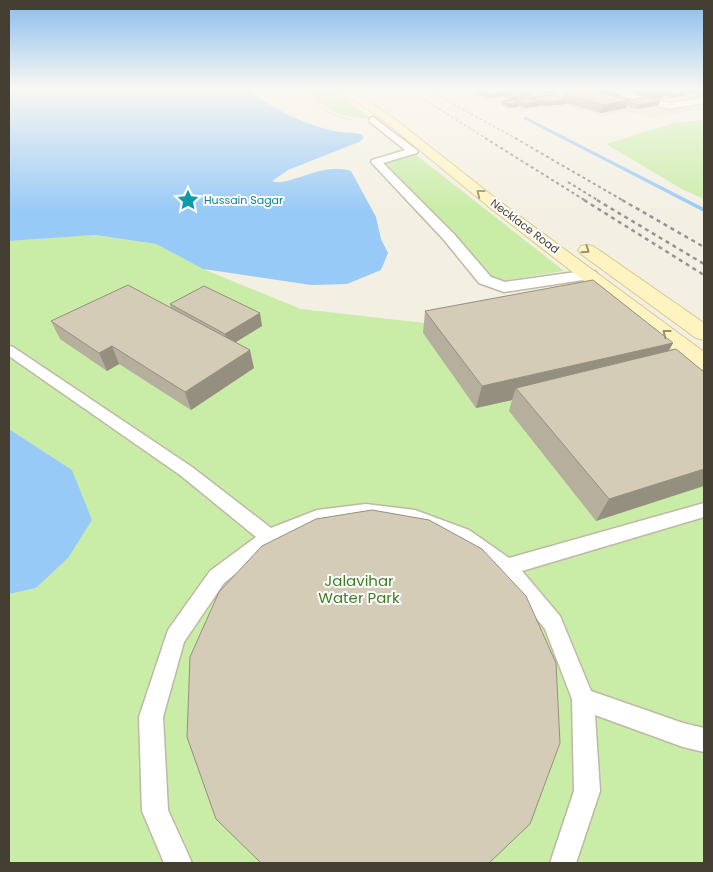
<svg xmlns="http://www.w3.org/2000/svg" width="713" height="872" viewBox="0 0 713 872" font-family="Poppins,sans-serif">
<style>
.residential{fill:#e8e2d0}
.green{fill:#c9eca7}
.water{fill:#98caf7}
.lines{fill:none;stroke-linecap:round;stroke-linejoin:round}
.stream{fill:#98caf7;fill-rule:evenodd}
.service-casing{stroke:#bfb8a5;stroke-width:3}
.pedestrian-casing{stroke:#bfb8a5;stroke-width:3}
.minor-casing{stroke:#bfb8a5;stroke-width:2}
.secondary-casing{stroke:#d7c98d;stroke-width:2}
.path{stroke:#c3b594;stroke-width:1;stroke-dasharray:1 1;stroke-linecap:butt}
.service{fill:#fff;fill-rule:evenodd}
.pedestrian{fill:#fff;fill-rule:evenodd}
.minor{fill:#fff;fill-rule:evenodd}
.secondary{fill:#fff4c1;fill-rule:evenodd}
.rail-far2{stroke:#949494;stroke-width:1;stroke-dasharray:2.5 2.5;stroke-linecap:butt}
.rail-far1{stroke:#949494;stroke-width:2;stroke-dasharray:3 3;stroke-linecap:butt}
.rail{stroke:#949494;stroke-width:2.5;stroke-dasharray:4 4;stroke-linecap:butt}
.wall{fill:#b7af9d}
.shaded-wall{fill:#958f80}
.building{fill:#d5ccb7;stroke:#958f80}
.oneway{stroke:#999073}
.labels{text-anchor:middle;stroke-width:4;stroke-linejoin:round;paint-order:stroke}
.far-culture-label{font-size:11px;fill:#0d838f;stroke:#fff;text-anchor:start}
.far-street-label{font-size:11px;fill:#453f33;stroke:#fff}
.near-park-label{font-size:15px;fill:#3e7c21;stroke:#fff}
</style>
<rect width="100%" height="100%" fill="#f3efe3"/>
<polygon class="residential" points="465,90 704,90 704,109 653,118 628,111 602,116 569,107 517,111"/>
<g class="green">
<path d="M307,90H334L372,119C355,117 339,117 325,106C318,101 314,94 307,90Z"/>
<polygon points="704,120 704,199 682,189 606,144 674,123"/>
<polygon points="415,154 564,271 502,281 491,276 388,170 385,162"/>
<polygon points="94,235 156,244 203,269 301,309 425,323 704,384 704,863 9,863 9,594 36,588 68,558 72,470 9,429 9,241"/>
</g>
<g class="water">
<path d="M9,90H248C273,108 300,123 330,130C340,133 351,132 361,134L364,138L359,142L288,170L272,181C288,188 322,161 351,171L376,217L381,239L388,253L381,270L347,284L311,285L203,269L156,244L95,235L9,241Z"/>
<polygon points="9,429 72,470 92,520 68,558 36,588 9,594"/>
</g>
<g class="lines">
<polygon class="stream" points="524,117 526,117 704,208 704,212 524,119"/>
<g class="service-casing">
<polygon id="service" points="9,346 13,347 192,467 271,528 317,510 366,504 415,510 469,530 509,558 704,503 704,517 522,571 560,616 591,691 683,723 704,728 704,752 683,747 595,715 600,791 576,863 550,863 574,791 572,699 545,629 500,573 457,540 414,524 366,518 319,524 275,542 224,583 184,642 163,717 168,810 192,863 164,863 142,811 139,717 168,630 210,571 256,537 180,475 9,356"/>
</g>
<g class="pedestrian-casing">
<polygon id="pedestrian" points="373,117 418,151 417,153 383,163 454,234 491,277 505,282 590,270 596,272 598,275 596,278 504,292 479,283 444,240 371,162 372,160 405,150 370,122 370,118"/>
</g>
<g class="minor-casing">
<g id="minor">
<path d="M468,90H491C484,95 468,98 461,93Z"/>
<polygon points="605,90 620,90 669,103 704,97 704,103 669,109 607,92"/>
</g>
</g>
<g class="secondary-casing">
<g id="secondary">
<polygon points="341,90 352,90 396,120 499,201 704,352 704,370 696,368 489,207 388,124"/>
<polygon points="587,245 593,246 704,323 704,340 696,338 581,254 578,250 581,246"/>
</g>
</g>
<polyline class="path" points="300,90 329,113 351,120"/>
<use href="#service" class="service"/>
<use href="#pedestrian" class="pedestrian"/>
<use href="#minor" class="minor"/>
<use href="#secondary" class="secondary"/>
<g class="rail-far2">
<polyline points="409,90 487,139"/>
<polyline points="427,90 517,139"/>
</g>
<g class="rail-far1">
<polyline points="485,138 586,201"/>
<polyline points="515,138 624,201"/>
<polyline points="568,182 599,201"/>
</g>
<g class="rail">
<polyline points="584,200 704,275"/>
<polyline points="597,200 704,264"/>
<polyline points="622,200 704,247"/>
</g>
</g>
<g class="wall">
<polygon points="477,90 510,92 514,92 514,91 531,95 531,98 531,97 563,98 564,94 584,90 612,90 611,91 603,93 629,100 645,98 628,92 629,91 623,92 618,90 704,90 704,97 696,94 697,92 690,93 687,93 686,95 670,98 664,96 663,98 654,99 659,105 637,109 627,106 626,108 600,113 566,103 566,104 543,106 540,105 540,106 524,108 518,105 518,107 508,108 502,105 502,101 510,100 503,97 504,96 488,98 477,94"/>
<polygon points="535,90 558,90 558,92 546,94"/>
<polygon points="170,304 262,326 235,342 254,368 191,410 119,364 107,371 60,339 51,321 171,308"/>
<polygon points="425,311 673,343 668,351 704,372 596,521 509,411 512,400 476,408 423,333"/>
</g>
<g class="shaded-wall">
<polygon points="547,90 558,90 558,92 546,94"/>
<polygon points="600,90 612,90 611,91 594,95 595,91"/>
<polygon points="692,90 698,90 697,92 690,93"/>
<polygon points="511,91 510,95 504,93 504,96 488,98 488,94"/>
<polygon points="688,91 686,95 670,98 671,94"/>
<polygon points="520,94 519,100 515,99 515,100 511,101 512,97"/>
<polygon points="665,94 663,98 651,100 653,96"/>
<polygon points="567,100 566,104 543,106 544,102"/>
<polygon points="629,100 626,108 600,113 603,105"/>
<polygon points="660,101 659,105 637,109 638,105"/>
<polygon points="541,102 540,106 524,108 525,104"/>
<polygon points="519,103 518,107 508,108 508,104"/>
<polygon points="260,313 262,326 228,347 225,334"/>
<polygon points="673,343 661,365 516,388 512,400 476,408 482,386"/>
<polygon points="112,346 119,364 107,371 99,353"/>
<polygon points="250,350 254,368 191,410 185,392"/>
<polygon points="704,469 704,486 596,521 609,499"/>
</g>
<g class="building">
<polygon points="477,90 507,90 511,91 488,94"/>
<polygon points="520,90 531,95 520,94 520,96 512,97 504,93 516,92 514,91"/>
<polygon points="587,90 592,90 629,100 603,105 564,94"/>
<polygon points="634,90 650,90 665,94 653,96"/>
<polygon points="657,90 681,90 688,91 671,94"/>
<polygon points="610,92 621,95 615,96 604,93"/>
<polygon points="553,95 567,100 544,102 531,97"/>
<polygon points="648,97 660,101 638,105 628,102 629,100"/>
<polygon points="530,98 541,102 525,104 515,99"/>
<polygon points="513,100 519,103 508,104 502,101"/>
<polygon points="593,280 673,343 482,386 425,311"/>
<polygon points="128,285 250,350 185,392 112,346 99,353 51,321"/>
<polygon points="204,286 260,313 225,334 170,304"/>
<polygon points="676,349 704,372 704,469 609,499 516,388"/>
<polygon points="372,510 429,520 482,549 526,596 556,663 560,743 530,824 489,863 261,863 216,819 187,737 190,657 219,592 262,546 316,519"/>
</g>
<defs><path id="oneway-chevron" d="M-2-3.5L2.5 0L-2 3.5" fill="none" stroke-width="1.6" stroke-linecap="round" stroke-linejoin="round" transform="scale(1.25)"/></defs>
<g class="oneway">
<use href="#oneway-chevron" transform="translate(480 193) rotate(-142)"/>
<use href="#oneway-chevron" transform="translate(586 250) rotate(35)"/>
<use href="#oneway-chevron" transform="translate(666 333) rotate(-142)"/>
</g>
<linearGradient id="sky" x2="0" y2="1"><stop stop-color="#88bdee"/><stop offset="0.42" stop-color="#faf8f2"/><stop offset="1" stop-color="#faf8f2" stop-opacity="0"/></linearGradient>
<rect width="713" height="212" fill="url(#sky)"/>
<defs>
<g id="sight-bare" transform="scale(1.725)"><path d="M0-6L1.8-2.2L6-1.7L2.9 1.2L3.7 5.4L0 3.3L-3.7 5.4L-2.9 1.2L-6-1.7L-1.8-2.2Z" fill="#0f9aa8" stroke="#fff" stroke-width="2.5" paint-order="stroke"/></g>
</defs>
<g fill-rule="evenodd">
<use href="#sight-bare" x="188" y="200"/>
</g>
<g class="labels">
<g class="far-culture-label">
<text x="204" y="204">Hussain Sagar</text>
</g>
<g class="far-street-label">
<text transform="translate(525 226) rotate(37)" y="4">Necklace Road</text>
</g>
<g class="near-park-label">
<text x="359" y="586">Jalavihar<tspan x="359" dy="17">Water Park</tspan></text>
</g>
</g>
<rect width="713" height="872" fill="none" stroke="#453f33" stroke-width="20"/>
</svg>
